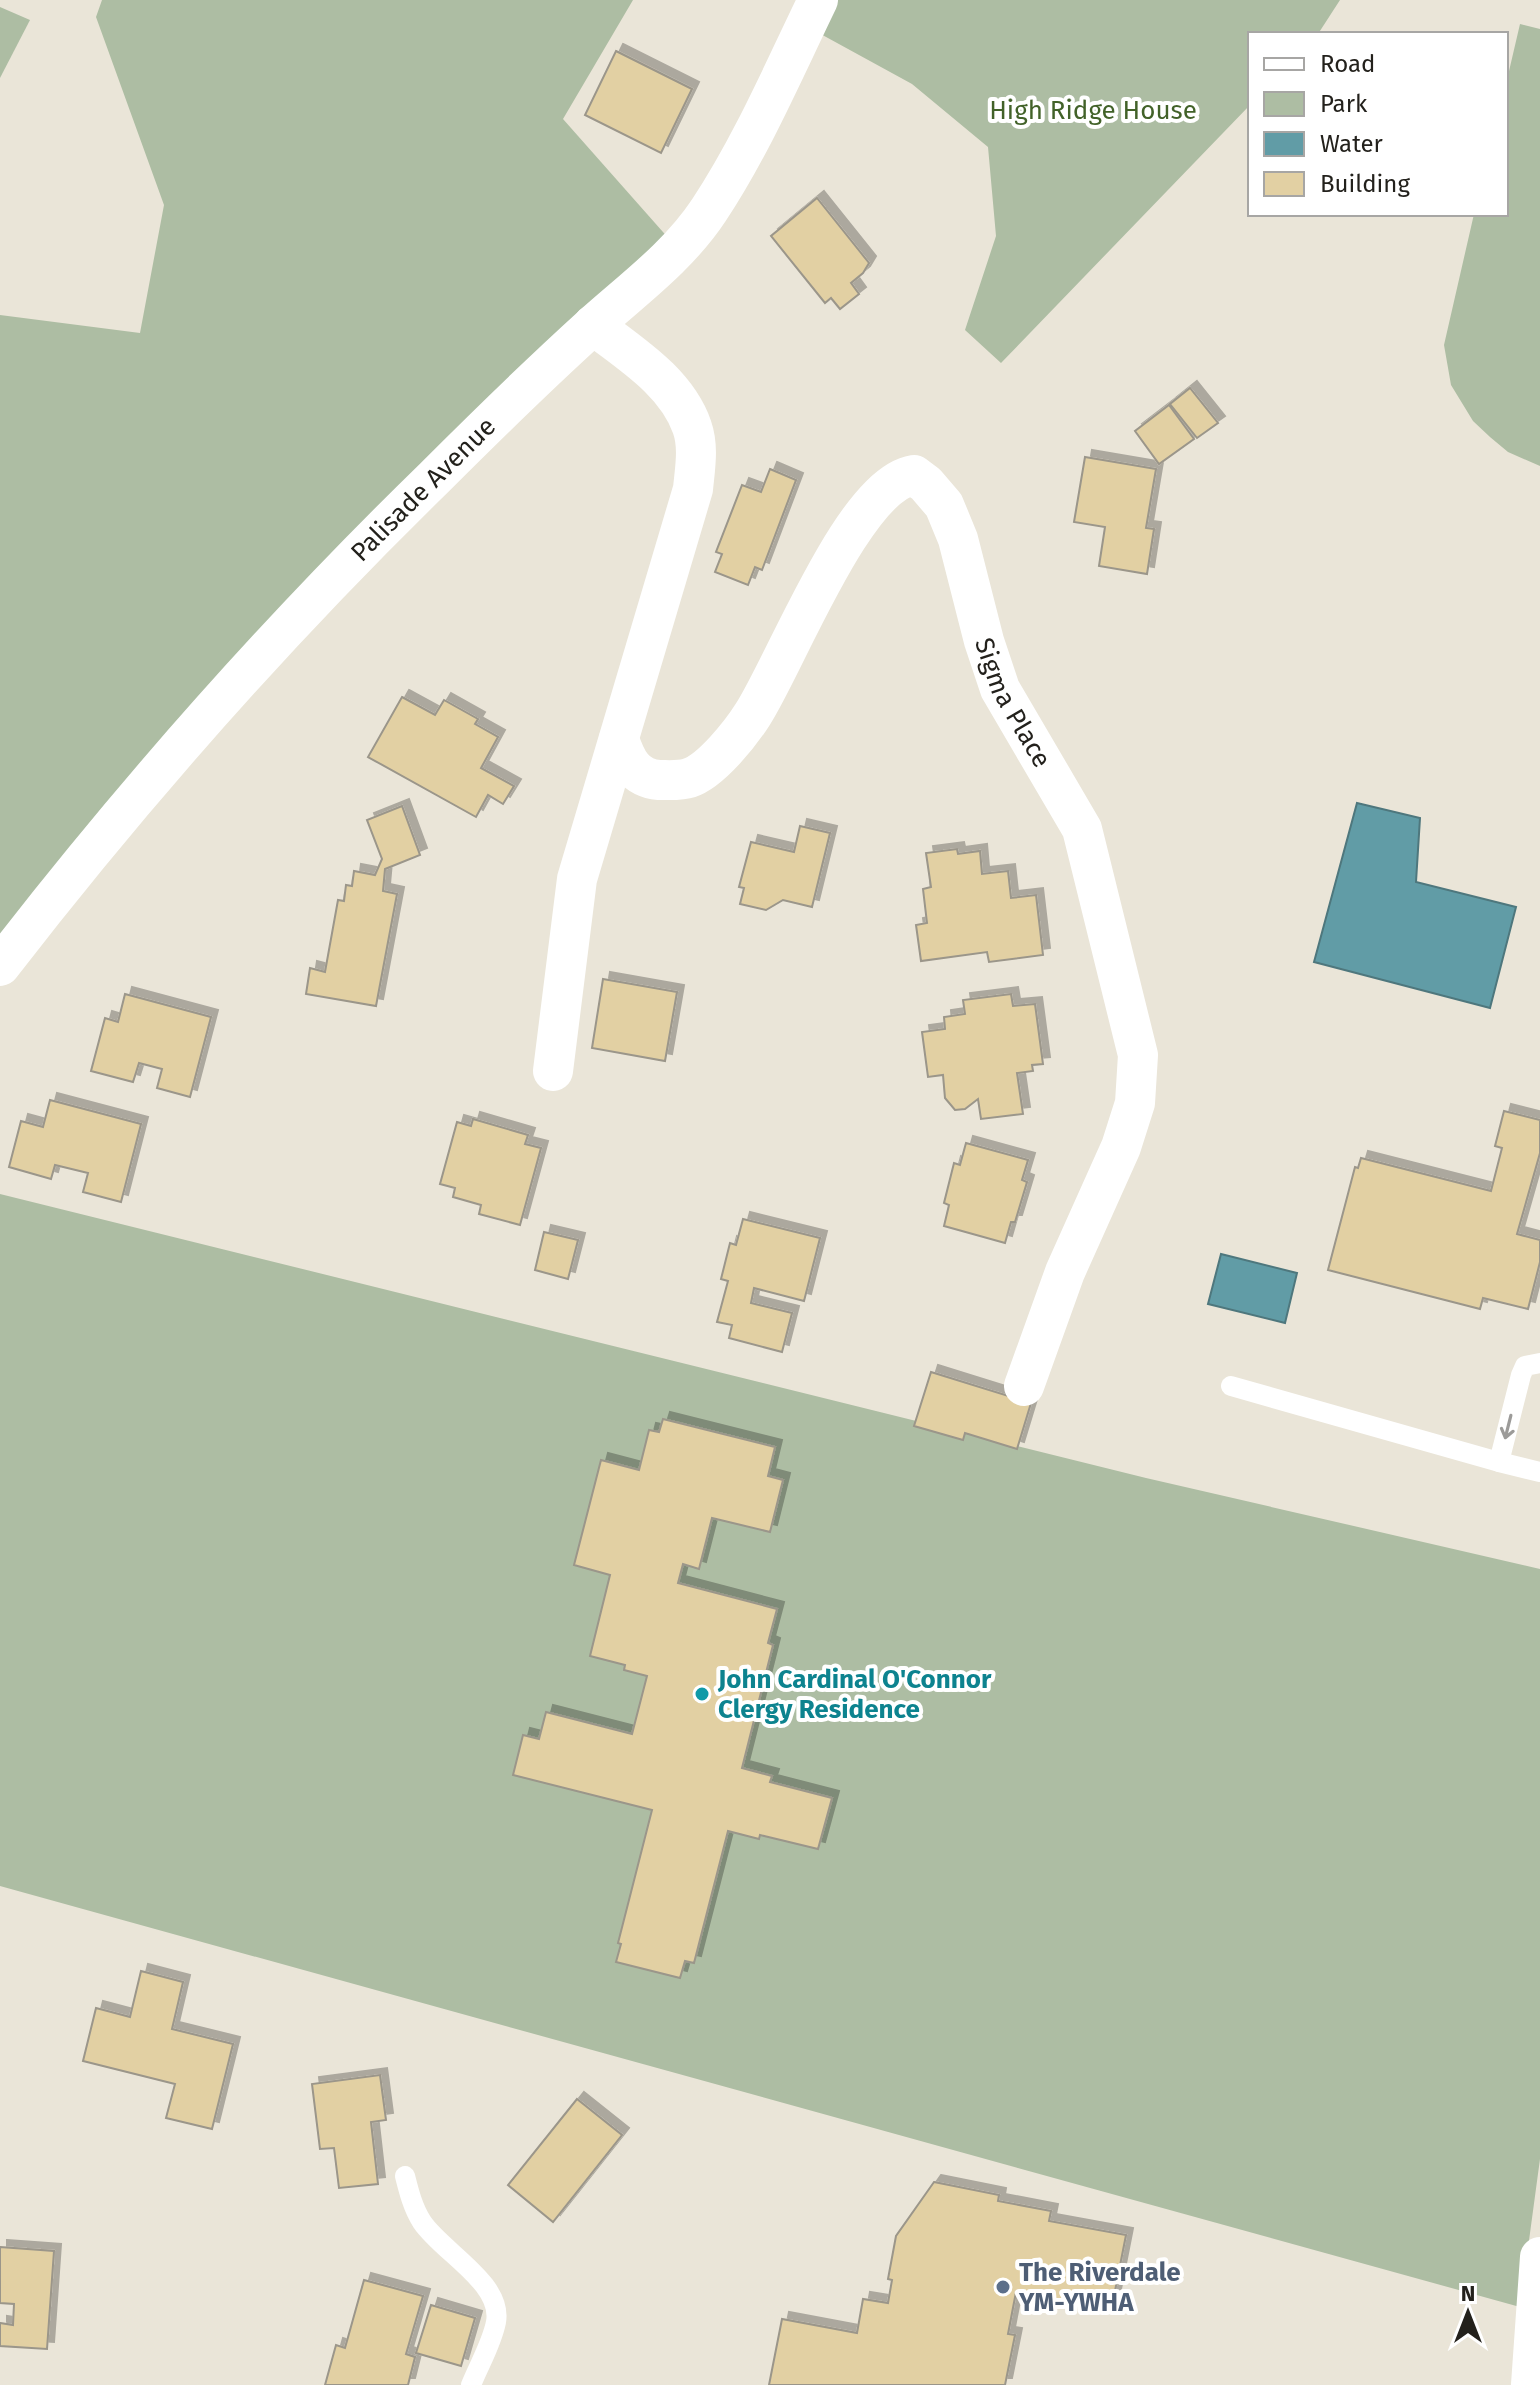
<svg xmlns="http://www.w3.org/2000/svg" width="1540" height="2385" viewBox="0 0 1540 2385" font-family="'Fira Sans',sans-serif">
<style>
.green{fill:#adbda3}
.water{fill:#619ca6;stroke:#4e777d;stroke-width:2}
.building{fill:#e2d0a3;stroke:#9b968a;stroke-width:2;filter:url(#shadow)}
.lines{fill:none;stroke-linecap:round;stroke-linejoin:round}
.service{stroke:#fff;stroke-width:20}
.minor{stroke:#fff;stroke-width:40}
.oneway{stroke:#9c9b99}
.culture-dot{fill:#0f9aa8;stroke:#fff;stroke-width:3}
.service-dot{fill:#5c6f8a;stroke:#fff;stroke-width:3}
.labels{text-anchor:middle;stroke-width:8;stroke-linejoin:round;paint-order:stroke}
.park-label{font-size:26px;fill:#426229;stroke:#fff}
.street-label{font-size:26px;fill:#23211c;stroke:#fff}
.culture-label{font-size:26px;font-weight:bold;fill:#0d838f;stroke:#fff;text-anchor:start}
.service-label{font-size:26px;font-weight:bold;fill:#4e5e75;stroke:#fff;text-anchor:start}
</style>
<defs>
<filter id="shadow"><feDropShadow dx="7" dy="-7" stdDeviation="0" flood-color="#0004"/></filter>
</defs>
<rect width="100%" height="100%" fill="#eae5d8"/>
<g class="green">
<polygon points="102,0 633,0 563,119 678,249 593,325 0,966 0,315 140,333 164,205 96,17"/>
<polygon points="818,0 1340,0 1318,34 1250,34 1250,105 1001,363 965,330 996,236 988,147 912,84 806,26"/>
<polygon points="0,7 30,20 0,78"/>
<polygon points="1520,24 1540,29 1540,466 1508,452 1490,437 1473,421 1451,385 1444,345 1474,214 1506,214 1506,84"/>
<polygon points="0,1194 1146,1478 1540,1569 1540,2159 1520,2307 0,1886"/>
</g>
<g class="water">
<polygon points="1357,803 1420,818 1416,882 1516,907 1490,1008 1314,962"/>
<polygon points="1221,1254 1297,1273 1285,1323 1208,1304"/>
</g>
<g class="building">
<polygon points="616,51 692,89 661,153 585,115"/>
<polygon points="817,198 869,263 863,273 851,283 859,294 840,309 831,298 825,303 771,236"/>
<polygon points="1190,388 1218,423 1197,438 1170,404"/>
<polygon points="1169,405 1194,439 1159,464 1135,431"/>
<polygon points="1085,457 1156,469 1146,528 1154,529 1147,574 1099,566 1105,527 1074,522"/>
<polygon points="770,469 796,480 762,570 755,567 748,585 715,572 722,554 716,552 742,485 761,492"/>
<polygon points="402,697 435,715 444,700 478,719 475,724 498,737 481,768 514,786 503,804 488,795 476,817 368,757"/>
<polygon points="402,806 420,855 385,869 383,891 397,894 376,1006 306,994 310,968 325,972 338,900 344,901 346,885 352,886 354,871 375,875 382,859 367,820"/>
<polygon points="800,826 830,833 812,907 783,900 766,910 740,904 744,888 739,887 751,842 794,852"/>
<polygon points="957,849 958,854 980,851 982,874 1008,871 1011,898 1036,895 1043,955 989,962 987,952 921,961 916,925 927,923 923,889 931,887 926,853"/>
<polygon points="603,979 677,992 665,1061 592,1048"/>
<polygon points="125,994 211,1017 190,1097 157,1088 162,1069 139,1063 133,1082 91,1071 105,1018 118,1022"/>
<polygon points="1011,994 1013,1006 1035,1004 1043,1064 1032,1065 1033,1071 1017,1073 1023,1114 981,1119 978,1099 965,1109 955,1110 945,1098 943,1075 928,1077 922,1032 945,1029 944,1017 965,1014 963,1000"/>
<polygon points="50,1100 141,1124 121,1202 83,1192 88,1173 55,1165 51,1179 9,1167 21,1121 43,1127"/>
<polygon points="1504,1111 1540,1120 1540,1153 1517,1234 1540,1240 1540,1262 1528,1309 1483,1298 1480,1309 1328,1270 1355,1167 1358,1168 1361,1158 1491,1191 1502,1148 1495,1146"/>
<polygon points="473,1119 528,1135 525,1144 541,1148 520,1225 479,1214 481,1205 453,1197 455,1188 440,1184 457,1122 471,1126"/>
<polygon points="966,1143 1028,1160 1022,1180 1027,1182 1015,1222 1011,1222 1005,1243 944,1226 949,1205 944,1203 954,1163 960,1165"/>
<polygon points="743,1219 820,1238 804,1301 754,1288 751,1303 792,1313 782,1352 729,1338 732,1325 717,1322 728,1281 721,1279 730,1243 736,1245"/>
<polygon points="544,1232 578,1240 568,1279 535,1270"/>
<polygon points="931,1372 1031,1403 1017,1449 965,1433 963,1440 914,1426"/>
<polygon points="663,1419 775,1447 768,1476 783,1480 770,1532 712,1518 699,1569 683,1564 678,1583 777,1609 768,1643 773,1645 742,1768 772,1776 770,1782 832,1798 818,1849 760,1835 759,1839 728,1831 694,1963 685,1961 680,1978 616,1962 621,1944 618,1943 652,1810 513,1775 523,1735 539,1739 546,1712 632,1734 647,1676 624,1670 625,1665 590,1656 610,1575 574,1565 601,1460 639,1470 649,1430 659,1432"/>
<polygon points="141,1971 183,1982 172,2029 233,2044 212,2129 166,2118 175,2084 83,2061 96,2008 130,2017"/>
<polygon points="380,2075 386,2120 371,2122 378,2184 339,2188 334,2148 320,2149 312,2084"/>
<polygon points="577,2099 622,2135 553,2222 508,2185"/>
<polygon points="934,2182 999,2195 998,2201 1051,2211 1049,2221 1126,2235 1114,2296 1097,2307 1016,2292 1008,2334 1015,2335 1005,2385 769,2385 782,2319 857,2333 863,2299 888,2303 892,2280 888,2279 896,2236"/>
<polygon points="0,2247 54,2251 47,2349 0,2346 0,2323 13,2325 14,2304 0,2303"/>
<polygon points="364,2280 423,2296 406,2354 415,2357 408,2385 325,2385 336,2345 345,2348"/>
<polygon points="431,2305 475,2318 461,2366 416,2353"/>
</g>
<g class="lines">
<g class="service">
<polyline points="1540,1363 1525,1366 1521,1375 1499,1462 1540,1472"/>
<polyline points="1231,1386 1499,1462"/>
<path d="M405,2176C409,2192 413,2208 422,2222C442,2252 503,2283 496,2322C492,2343 479,2365 471,2385"/>
</g>
<g class="minor">
<path id="s1" d="M619,739C626,760 634,778 659,780C668,780 680,781 689,778C711,771 741,733 753,714C786,663 853,485 914,475L926,484L944,505L958,539L984,641L1000,689L1082,829L1138,1055L1135,1103L1121,1147L1065,1272L1024,1386"/>
<path id="s2" d="M0,966C133,794 278,630 434,478C485,427 537,376 591,327C632,290 678,257 709,210C752,145 784,70 818,0"/>
<path d="M553,1071L577,879L693,489C695,468 699,447 692,427C676,381 629,353 593,325"/>
<polyline points="1531,2385 1540,2257"/>
</g>
</g>
<defs><path id="oneway-shaft" d="M-6 0H5M1.5-3L5.5 0L1.5 3" fill="none" stroke-width="1.6" stroke-linecap="round" stroke-linejoin="round" transform="scale(2)"/></defs>
<use class="oneway" href="#oneway-shaft" transform="translate(1508 1427) rotate(104)"/>
<circle class="culture-dot" cx="702" cy="1694" r="8"/>
<circle class="service-dot" cx="1003" cy="2287" r="8"/>
<g class="labels">
<g class="park-label">
<text x="1093" y="119">High Ridge House</text>
</g>
<g class="street-label">
<text dy="9" stroke="none"><textPath href="#s2" startOffset="638">Palisade Avenue</textPath></text>
<text dy="9" stroke="none"><textPath href="#s1" startOffset="730">Sigma Place</textPath></text>
</g>
<g class="culture-label">
<text x="718" y="1688">John Cardinal O'Connor<tspan x="718" dy="30">Clergy Residence</tspan></text>
</g>
<g class="service-label">
<text x="1019" y="2281">The Riverdale<tspan x="1019" dy="30">YM-YWHA</tspan></text>
</g>
</g>
<rect x="1248" y="32" width="260" height="184" fill="#ffffff" stroke="#a7a6a4" stroke-width="2"/>
<rect x="1264" y="58" width="40" height="12" fill="#ffffff" stroke="#a7a6a4" stroke-width="2"/>
<text x="1320" y="72" font-size="24" fill="#23211c">Road</text>
<rect x="1264" y="92" width="40" height="24" fill="#adbda3" stroke="#a7a6a4" stroke-width="2"/>
<text x="1320" y="112" font-size="24" fill="#23211c">Park</text>
<rect x="1264" y="132" width="40" height="24" fill="#619ca6" stroke="#a7a6a4" stroke-width="2"/>
<text x="1320" y="152" font-size="24" fill="#23211c">Water</text>
<rect x="1264" y="172" width="40" height="24" fill="#e2d0a3" stroke="#a7a6a4" stroke-width="2"/>
<text x="1320" y="192" font-size="24" fill="#23211c">Building</text>
<g transform="translate(1468 2313)" stroke="#ffffff" stroke-width="6" paint-order="stroke">
<path d="M0-6L14 30L0 20L-14 30Z" fill="#23211c"/>
<text y="-12" font-size="22" font-weight="bold" text-anchor="middle" fill="#23211c">N</text>
</g>
</svg>
